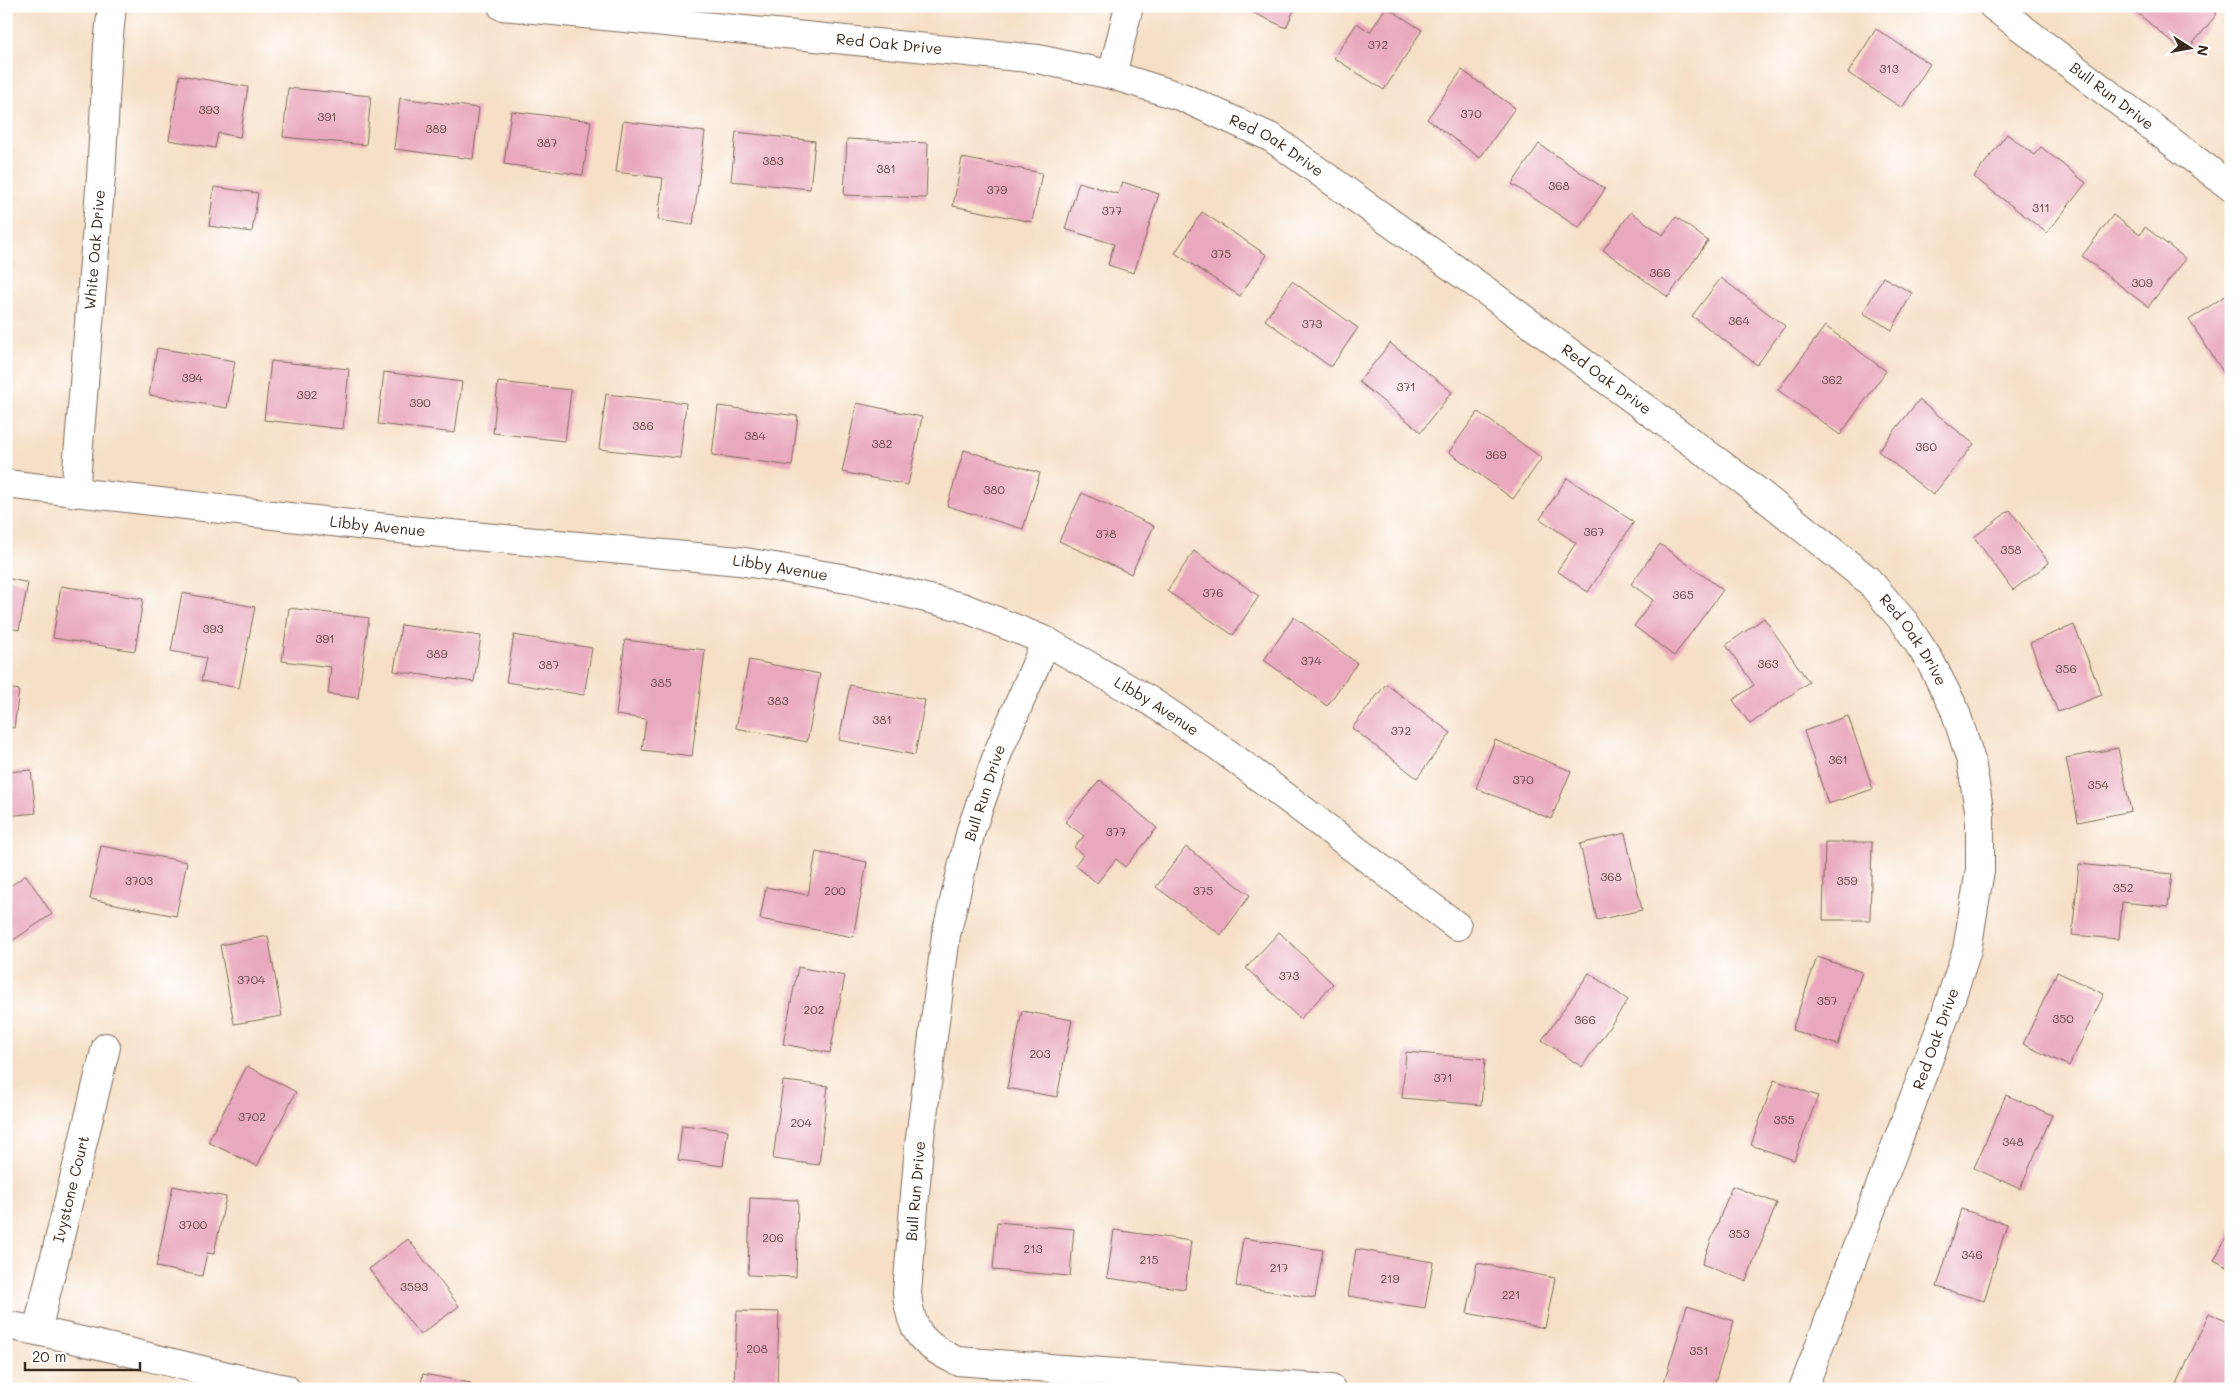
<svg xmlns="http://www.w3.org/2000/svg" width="2237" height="1395" viewBox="0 0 2237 1395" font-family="Mali,sans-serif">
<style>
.building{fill:#e9a8bd}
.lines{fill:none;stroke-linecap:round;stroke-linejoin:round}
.street-casing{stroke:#7c6959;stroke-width:30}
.street{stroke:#fff;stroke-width:28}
.labels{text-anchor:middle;stroke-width:5;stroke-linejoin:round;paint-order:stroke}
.number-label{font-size:12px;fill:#664a46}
.street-label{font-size:15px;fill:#3b2a1e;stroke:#fff}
</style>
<rect width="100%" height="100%" fill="#fff"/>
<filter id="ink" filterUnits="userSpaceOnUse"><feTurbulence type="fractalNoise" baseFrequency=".02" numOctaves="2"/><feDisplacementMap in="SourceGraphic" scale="10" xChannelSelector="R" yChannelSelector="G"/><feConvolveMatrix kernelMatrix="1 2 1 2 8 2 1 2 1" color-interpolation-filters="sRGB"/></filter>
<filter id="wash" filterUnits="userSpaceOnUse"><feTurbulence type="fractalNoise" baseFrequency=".0096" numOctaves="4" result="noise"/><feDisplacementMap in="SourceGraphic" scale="20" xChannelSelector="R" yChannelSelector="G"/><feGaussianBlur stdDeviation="1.12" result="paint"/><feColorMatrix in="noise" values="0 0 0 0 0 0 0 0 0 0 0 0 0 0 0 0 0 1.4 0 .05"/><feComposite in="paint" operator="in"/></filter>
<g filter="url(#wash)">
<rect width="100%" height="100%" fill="#f6dfc6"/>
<g id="blocks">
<g class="building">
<polygon points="6,6 12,6 7,32 6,32"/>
<polygon points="1239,6 1296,6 1286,28"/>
<polygon points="2129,6 2208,6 2217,14 2185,53"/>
<polygon points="1386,7 1422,30 1384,90 1334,58 1357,23 1370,32"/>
<polygon points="1876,29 1930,64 1902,108 1848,73"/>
<polygon points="1462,70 1515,108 1480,158 1427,119"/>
<polygon points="180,75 248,87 240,137 218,133 215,148 169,140"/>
<polygon points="288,88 371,96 366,145 283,137"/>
<polygon points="400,98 479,108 473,159 394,149"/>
<polygon points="511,111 591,121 583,175 504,164"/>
<polygon points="623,121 705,132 693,225 658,220 663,178 616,172"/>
<polygon points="736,132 815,141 810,189 731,181"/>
<polygon points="2007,134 2034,155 2041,147 2086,183 2047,233 1974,177"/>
<polygon points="847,139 928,143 926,198 844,195"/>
<polygon points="1539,144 1605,189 1579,228 1512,184"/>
<polygon points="962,158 1042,173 1032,222 953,206"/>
<polygon points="1079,182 1118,194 1123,182 1159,194 1134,273 1108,265 1114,244 1065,229"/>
<polygon points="214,187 258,193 252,232 209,226"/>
<polygon points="1202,212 1267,255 1240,296 1175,253"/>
<polygon points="1631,212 1663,235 1676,217 1708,241 1668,297 1603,250"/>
<polygon points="2113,215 2140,235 2145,227 2186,259 2148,307 2082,256"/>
<polygon points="1883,277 1912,293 1892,330 1863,313"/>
<polygon points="1721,278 1785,326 1757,365 1692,316"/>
<polygon points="1292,281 1358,328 1331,367 1265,320"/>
<polygon points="2231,292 2231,384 2189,320"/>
<polygon points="1825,326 1886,371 1840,435 1778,390"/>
<polygon points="1390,343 1452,392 1421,432 1359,382"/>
<polygon points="157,348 235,361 227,408 149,395"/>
<polygon points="271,361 349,369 343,429 264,420"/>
<polygon points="384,372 462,382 455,433 378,424"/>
<polygon points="498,382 571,390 565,441 493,433"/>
<polygon points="606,394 686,403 680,458 599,449"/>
<polygon points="1919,400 1974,444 1933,495 1878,451"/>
<polygon points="857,403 922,417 908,485 842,472"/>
<polygon points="718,406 798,416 792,466 712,455"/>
<polygon points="1478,412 1542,458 1513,499 1449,452"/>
<polygon points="964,450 1040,473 1023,529 947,506"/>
<polygon points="1567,478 1634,522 1588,592 1557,571 1576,543 1540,519"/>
<polygon points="1082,493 1154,526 1131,574 1059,541"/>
<polygon points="2010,510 2049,563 2013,590 1974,537"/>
<polygon points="1660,544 1723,590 1674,656 1634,626 1653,600 1631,584"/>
<polygon points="1194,551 1259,596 1233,635 1167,591"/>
<polygon points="6,578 28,583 19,630 6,627"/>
<polygon points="61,586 143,599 135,651 53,638"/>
<polygon points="182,593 255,607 239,688 201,681 206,658 171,651"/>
<polygon points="289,608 369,618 358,698 328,694 331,667 282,661"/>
<polygon points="1294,617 1357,663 1327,706 1264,660"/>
<polygon points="1764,618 1809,682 1750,724 1733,700 1754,685 1726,645"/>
<polygon points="401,625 481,636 474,682 394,671"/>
<polygon points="2074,625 2102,695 2058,712 2030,643"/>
<polygon points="514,635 592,648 584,695 506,682"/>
<polygon points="625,640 705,650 692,756 642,750 646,719 616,715"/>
<polygon points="749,660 820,674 807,742 736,728"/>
<polygon points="1386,684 1451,733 1417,778 1352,728"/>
<polygon points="850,685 925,700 915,755 839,740"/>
<polygon points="6,688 19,690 14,728 6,727"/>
<polygon points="1848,716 1873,789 1828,804 1804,731"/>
<polygon points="1495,740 1571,771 1551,819 1476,788"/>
<polygon points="2118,748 2131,811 2078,822 2066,758"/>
<polygon points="31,770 36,813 6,816 6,772"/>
<polygon points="1100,780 1157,828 1125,867 1116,859 1097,883 1075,865 1083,855 1074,847 1084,836 1065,822"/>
<polygon points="1625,833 1642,910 1597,920 1580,844"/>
<polygon points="1825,842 1872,842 1870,920 1823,920"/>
<polygon points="101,846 187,862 176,916 90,899"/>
<polygon points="1186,847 1250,895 1221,935 1156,887"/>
<polygon points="816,852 867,862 853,937 760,919 766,887 808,895"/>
<polygon points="2079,864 2172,874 2168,907 2122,902 2119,939 2072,935"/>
<polygon points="26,875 52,914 6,945 6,889"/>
<polygon points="1279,932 1333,984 1300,1019 1246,968"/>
<polygon points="268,936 282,1016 234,1024 220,945"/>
<polygon points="1817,957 1862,972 1838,1045 1792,1030"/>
<polygon points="798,967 845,976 830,1053 783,1044"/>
<polygon points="2057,972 2104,994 2069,1066 2023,1044"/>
<polygon points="1589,973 1628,1000 1582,1067 1542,1040"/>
<polygon points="1022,1011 1072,1020 1057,1097 1007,1088"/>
<polygon points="1406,1052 1485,1059 1481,1105 1402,1098"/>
<polygon points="247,1066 296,1092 257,1166 208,1142"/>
<polygon points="1774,1080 1818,1096 1794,1160 1751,1145"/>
<polygon points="783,1081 828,1086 819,1165 773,1159"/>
<polygon points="2006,1095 2052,1115 2020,1189 1974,1168"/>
<polygon points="682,1125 728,1130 723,1166 678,1160"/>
<polygon points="173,1186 226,1197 214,1254 207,1253 202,1276 156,1267"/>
<polygon points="1732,1186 1777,1203 1746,1281 1702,1264"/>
<polygon points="750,1198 798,1200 796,1277 748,1275"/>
<polygon points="1961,1209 2007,1224 1984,1301 1937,1287"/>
<polygon points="997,1222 1074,1229 1070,1276 993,1270"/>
<polygon points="2231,1229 2231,1269 2214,1260"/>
<polygon points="1114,1230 1191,1241 1185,1289 1107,1278"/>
<polygon points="1243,1238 1323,1250 1315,1298 1236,1286"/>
<polygon points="408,1239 459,1306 420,1335 369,1269"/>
<polygon points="1356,1249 1433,1262 1425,1308 1348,1296"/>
<polygon points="1477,1263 1555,1278 1545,1328 1467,1313"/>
<polygon points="1687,1306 1734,1321 1713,1389 1686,1389 1664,1382"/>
<polygon points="737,1311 779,1312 777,1388 734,1386"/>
<polygon points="2209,1313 2231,1324 2231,1388 2188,1389 2177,1384"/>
<polygon points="423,1374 471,1383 470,1389 420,1389"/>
</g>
</g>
</g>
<g filter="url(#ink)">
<use href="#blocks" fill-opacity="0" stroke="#7c6959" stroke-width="1"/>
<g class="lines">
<g class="street-casing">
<g id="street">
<path id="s1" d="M502,6L1038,59L1112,75L1182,97L1272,138L1486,291L1748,484L1868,580L1905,623L1930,661L1955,710L1971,761L1980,815V870L1967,950L1945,1016L1803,1389"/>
<path id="s2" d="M1993,6L2231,187"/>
<polyline points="1112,75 1129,6"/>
<path id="s3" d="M6,484L367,526L739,561L853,580L962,607L1046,641L1150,701L1218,746L1457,926"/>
<path id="s4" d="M75,493L101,177L108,45L112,6"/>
<path d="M1046,641L999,750L971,830L946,935L919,1146L907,1293C911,1333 923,1345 957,1361L1331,1389"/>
<path d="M6,1325C100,1342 192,1370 286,1389"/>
<path id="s5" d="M37,1331L106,1047"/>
</g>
</g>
<use href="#street" class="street"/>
</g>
</g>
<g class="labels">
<g class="number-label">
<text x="1378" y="49">372</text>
<text x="1889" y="73">313</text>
<text x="209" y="114">393</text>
<text x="1471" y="118">370</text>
<text x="327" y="121">391</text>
<text x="436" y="133">389</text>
<text x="547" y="147">387</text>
<text x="773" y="165">383</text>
<text x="886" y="173">381</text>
<text x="1559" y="190">368</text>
<text x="997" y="194">379</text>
<text x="2041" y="212">311</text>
<text x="1112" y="215">377</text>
<text x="1221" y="258">375</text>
<text x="1660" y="277">366</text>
<text x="2142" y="287">309</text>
<text x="1739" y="325">364</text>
<text x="1312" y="328">373</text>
<text x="192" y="382">394</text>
<text x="1832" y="384">362</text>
<text x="1406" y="391">371</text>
<text x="307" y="399">392</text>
<text x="420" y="407">390</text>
<text x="643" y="430">386</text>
<text x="755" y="440">384</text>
<text x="882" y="448">382</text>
<text x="1926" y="451">360</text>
<text x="1496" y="459">369</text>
<text x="994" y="494">380</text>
<text x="1594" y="536">367</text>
<text x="1106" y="538">378</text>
<text x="2011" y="554">358</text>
<text x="1213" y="597">376</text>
<text x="1683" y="599">365</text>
<text x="213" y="633">393</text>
<text x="325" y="643">391</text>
<text x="437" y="658">389</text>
<text x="1311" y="665">374</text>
<text x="1768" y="668">363</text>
<text x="549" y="669">387</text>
<text x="2066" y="673">356</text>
<text x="661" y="687">385</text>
<text x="778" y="705">383</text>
<text x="882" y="724">381</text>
<text x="1401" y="735">372</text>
<text x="1838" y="764">361</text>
<text x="1523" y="784">370</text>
<text x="2098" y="789">354</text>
<text x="1116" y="836">377</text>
<text x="1611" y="881">368</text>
<text x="139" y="885">3703</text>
<text x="1847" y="885">359</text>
<text x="2123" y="892">352</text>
<text x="835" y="895">200</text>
<text x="1203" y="895">375</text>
<text x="1289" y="980">373</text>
<text x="251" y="984">3704</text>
<text x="1827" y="1005">357</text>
<text x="814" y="1014">202</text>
<text x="2063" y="1023">350</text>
<text x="1585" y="1024">366</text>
<text x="1040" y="1058">203</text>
<text x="1443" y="1082">371</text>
<text x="252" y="1121">3702</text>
<text x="1784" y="1124">355</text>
<text x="801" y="1127">204</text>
<text x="2013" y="1146">348</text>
<text x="193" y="1229">3700</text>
<text x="1739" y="1238">353</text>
<text x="773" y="1242">206</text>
<text x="1033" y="1253">213</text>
<text x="1972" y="1259">346</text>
<text x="1149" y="1264">215</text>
<text x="1279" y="1272">217</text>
<text x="1390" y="1283">219</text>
<text x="414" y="1291">3593</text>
<text x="1511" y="1299">221</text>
<text x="757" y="1353">208</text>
<text x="1699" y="1355">351</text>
</g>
<g class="street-label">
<text dy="5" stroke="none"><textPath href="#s1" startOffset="389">Red Oak Drive</textPath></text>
<text dy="5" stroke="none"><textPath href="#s2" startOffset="149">Bull Run Drive</textPath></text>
<text dy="5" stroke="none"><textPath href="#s1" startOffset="794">Red Oak Drive</textPath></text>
<text dy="5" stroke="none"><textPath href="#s4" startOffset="244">White Oak Drive</textPath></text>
<text dy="5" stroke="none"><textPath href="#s1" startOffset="1199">Red Oak Drive</textPath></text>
<text dy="5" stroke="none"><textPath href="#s3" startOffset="374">Libby Avenue</textPath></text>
<text dy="5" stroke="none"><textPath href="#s3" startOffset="779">Libby Avenue</textPath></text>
<text dy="5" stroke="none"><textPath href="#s1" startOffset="1604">Red Oak Drive</textPath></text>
<text dy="5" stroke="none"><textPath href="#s3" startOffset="1184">Libby Avenue</textPath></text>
<text transform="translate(985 793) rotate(-72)" y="5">Bull Run Drive</text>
<text transform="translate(1936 1039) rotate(-70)" y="5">Red Oak Drive</text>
<text dy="5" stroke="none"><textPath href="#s5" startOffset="146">Ivystone Court</textPath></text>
<text transform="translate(916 1191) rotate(-85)" y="5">Bull Run Drive</text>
</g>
</g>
<rect width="2237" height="1395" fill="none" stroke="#fff" stroke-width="25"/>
<g transform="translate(2190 48) rotate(101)" stroke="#ffffff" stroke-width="4" paint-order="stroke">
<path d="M0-4L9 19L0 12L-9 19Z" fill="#3b2a1e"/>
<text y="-8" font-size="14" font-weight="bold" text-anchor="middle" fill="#3b2a1e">N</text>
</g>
<path d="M25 1362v8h115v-8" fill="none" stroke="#3b2a1e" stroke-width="2.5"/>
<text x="32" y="1362" font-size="15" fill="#3b2a1e" stroke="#ffffff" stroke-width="4" paint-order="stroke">20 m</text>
</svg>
